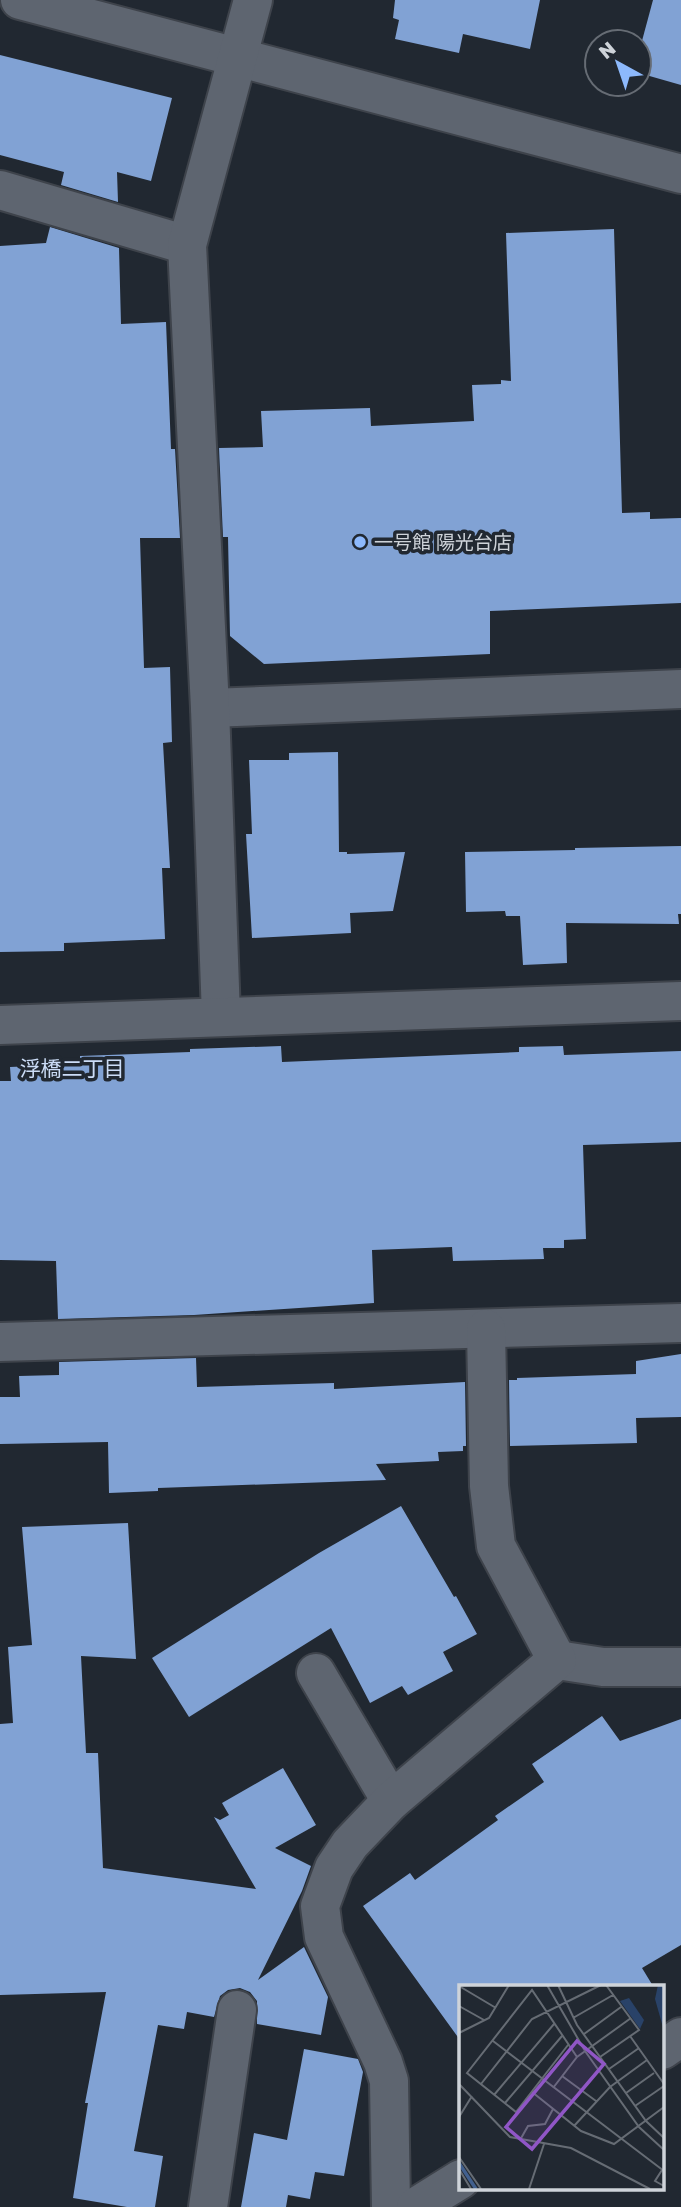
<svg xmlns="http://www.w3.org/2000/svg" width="681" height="2207" viewBox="0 0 681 2207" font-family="'Golos Text','Noto Sans JP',sans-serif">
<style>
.building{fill:#81a2d4}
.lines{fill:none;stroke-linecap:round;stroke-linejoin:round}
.minor-casing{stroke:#3e434b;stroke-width:42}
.minor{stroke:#5e6570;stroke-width:38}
.poi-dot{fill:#8db9fc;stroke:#212831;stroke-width:2.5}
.labels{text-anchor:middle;stroke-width:7;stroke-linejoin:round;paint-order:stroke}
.poi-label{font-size:19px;fill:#ced3d9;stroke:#212831;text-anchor:start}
.neighbourhood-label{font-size:21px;fill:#cbdcf6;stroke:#212831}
.inset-river{fill:none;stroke:#42608e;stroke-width:3.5}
.inset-road{fill:none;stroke:#666c74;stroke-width:2}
.view{fill:#9056c6;fill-opacity:0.15;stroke:#9056c6;stroke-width:3.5}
.inset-edge{fill:none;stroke:#ced3d9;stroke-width:3.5}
</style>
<rect width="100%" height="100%" fill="#212831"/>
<g class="building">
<polygon points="395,0 540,0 530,49 463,34 459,53 395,39 399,20 393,18"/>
<polygon points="653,0 681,0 681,85 639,73 639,52"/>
<polygon points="0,55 172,98 151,181 117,172 118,202 61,185 64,172 0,155"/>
<polygon points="50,227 119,248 121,324 166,322 171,449 175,449 180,538 140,538 144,668 170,667 172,742 163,743 170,868 162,868 165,939 64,943 64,951 0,952 0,246 46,243"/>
<polygon points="614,229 622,513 650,512 650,519 681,518 681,603 490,611 490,654 264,664 230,636 228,537 223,537 219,448 263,447 261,411 370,408 371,426 474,421 472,385 501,384 501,380 511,381 506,233"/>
<polygon points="338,752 339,852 347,852 347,854 405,852 393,911 350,913 351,933 252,938 246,834 252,834 249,760 289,760 289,753"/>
<polygon points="681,846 681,914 678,914 679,924 566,923 567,963 523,965 520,916 506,916 505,911 466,912 465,852 575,850 575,848"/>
<polygon points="281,1046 282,1062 519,1052 519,1047 563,1046 564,1055 681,1051 681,1142 583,1145 586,1239 564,1240 564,1248 543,1248 544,1259 453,1261 452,1247 372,1250 374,1303 194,1315 58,1319 56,1261 0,1260 0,1081 11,1081 10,1067 80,1064 80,1056 190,1052 190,1049"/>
<polygon points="681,1354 681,1417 636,1418 637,1443 510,1446 509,1380 517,1380 517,1378 636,1374 636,1361"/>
<polygon points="196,1358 197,1387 334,1383 334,1389 465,1382 466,1446 463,1446 463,1451 438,1452 439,1461 376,1464 386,1480 158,1488 158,1491 109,1493 108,1442 0,1444 0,1397 20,1397 19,1376 59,1375 59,1362"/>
<polygon points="401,1506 454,1597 456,1596 477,1634 443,1652 453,1671 408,1695 402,1686 370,1703 331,1628 189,1717 152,1658 319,1553"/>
<polygon points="128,1523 136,1659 81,1656 86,1753 98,1753 103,1868 256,1889 214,1817 220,1820 229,1815 222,1803 283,1768 316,1825 275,1848 311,1866 302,1891 258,1980 304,1947 328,1997 321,2035 257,2024 257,2001 250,1992 240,1988 228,1990 220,1996 214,2017 187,2012 184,2029 158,2025 134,2151 163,2156 155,2207 127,2207 73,2198 88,2103 85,2103 106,1992 0,1995 0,1724 13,1723 8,1647 32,1645 22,1527"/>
<polygon points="602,1716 620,1741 681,1719 681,1945 642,1968 653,1986 460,1986 460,2040 363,1906 410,1873 415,1880 498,1820 495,1816 544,1782 532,1764"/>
<polygon points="304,2049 358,2059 363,2072 344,2176 315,2172 310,2199 288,2195 286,2207 241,2207 254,2133 287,2140"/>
</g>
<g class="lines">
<g class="minor-casing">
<g id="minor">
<polyline points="20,0 681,174"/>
<polyline points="0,190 187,245"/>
<polyline points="210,708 681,689"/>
<polyline points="221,1016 210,708 187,245 253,0"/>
<polyline points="0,1025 681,1001"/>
<polyline points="0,1342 681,1323"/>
<polyline points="557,1660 603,1667 681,1667"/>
<polyline points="316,1673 391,1801"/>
<polyline points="662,2050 681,2037"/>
<polyline points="208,2207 237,2010"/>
<polyline points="391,2207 389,2081 383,2062 324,1937 320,1906 334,1868 350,1844 391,1801 557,1660 496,1546 489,1486 486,1329"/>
<polyline points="416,2207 461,2179"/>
</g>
</g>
<use href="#minor" class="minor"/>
</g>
<circle class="poi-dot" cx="360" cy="542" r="7"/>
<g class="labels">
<g class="poi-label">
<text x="374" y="549">一号館 陽光台店</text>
</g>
<g class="neighbourhood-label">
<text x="72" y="1076">浮橋二丁目</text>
</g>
</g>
<g transform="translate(459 1985)">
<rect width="205" height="205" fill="#212831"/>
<path d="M199,0H205V46L196,14Z" fill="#294268"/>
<path d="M170,13L185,35L181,44L161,16Z" fill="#294268"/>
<path class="inset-river" d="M0,178L17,204"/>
<path class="inset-road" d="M88,0L126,66L180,142L205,165M99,0L118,40L187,136L205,153M0,1L37,23M0,21L25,35M114,33L154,10M0,48L30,33L50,0M125,49L162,22M171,51L205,99M34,56L205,186M109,60L57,127L8,88L73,5L118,72M141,72L180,45L147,0M150,84L180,63M103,91L137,116M0,99L51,152L112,163L191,204M22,99L73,34L142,0M94,103L118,72L172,33M73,107L122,146L155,159L205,122M167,108L195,88M35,110L95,39M46,118L103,51M176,121L205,101M0,132L13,111M115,141L151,102L188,75M61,155L69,141L86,139L94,124M0,172L22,204M0,184L12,204M203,185L196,196L205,201M70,204L85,159"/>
<path class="view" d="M118,56L145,79L73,164L47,142Z"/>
<rect width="205" height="205" class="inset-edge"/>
</g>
<g transform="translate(618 63) rotate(320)"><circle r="33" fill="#212831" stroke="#666c74" stroke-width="2"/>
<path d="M0-5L12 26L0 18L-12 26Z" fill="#8db9fc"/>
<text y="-10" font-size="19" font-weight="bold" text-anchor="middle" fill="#ced3d9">N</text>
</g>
</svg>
